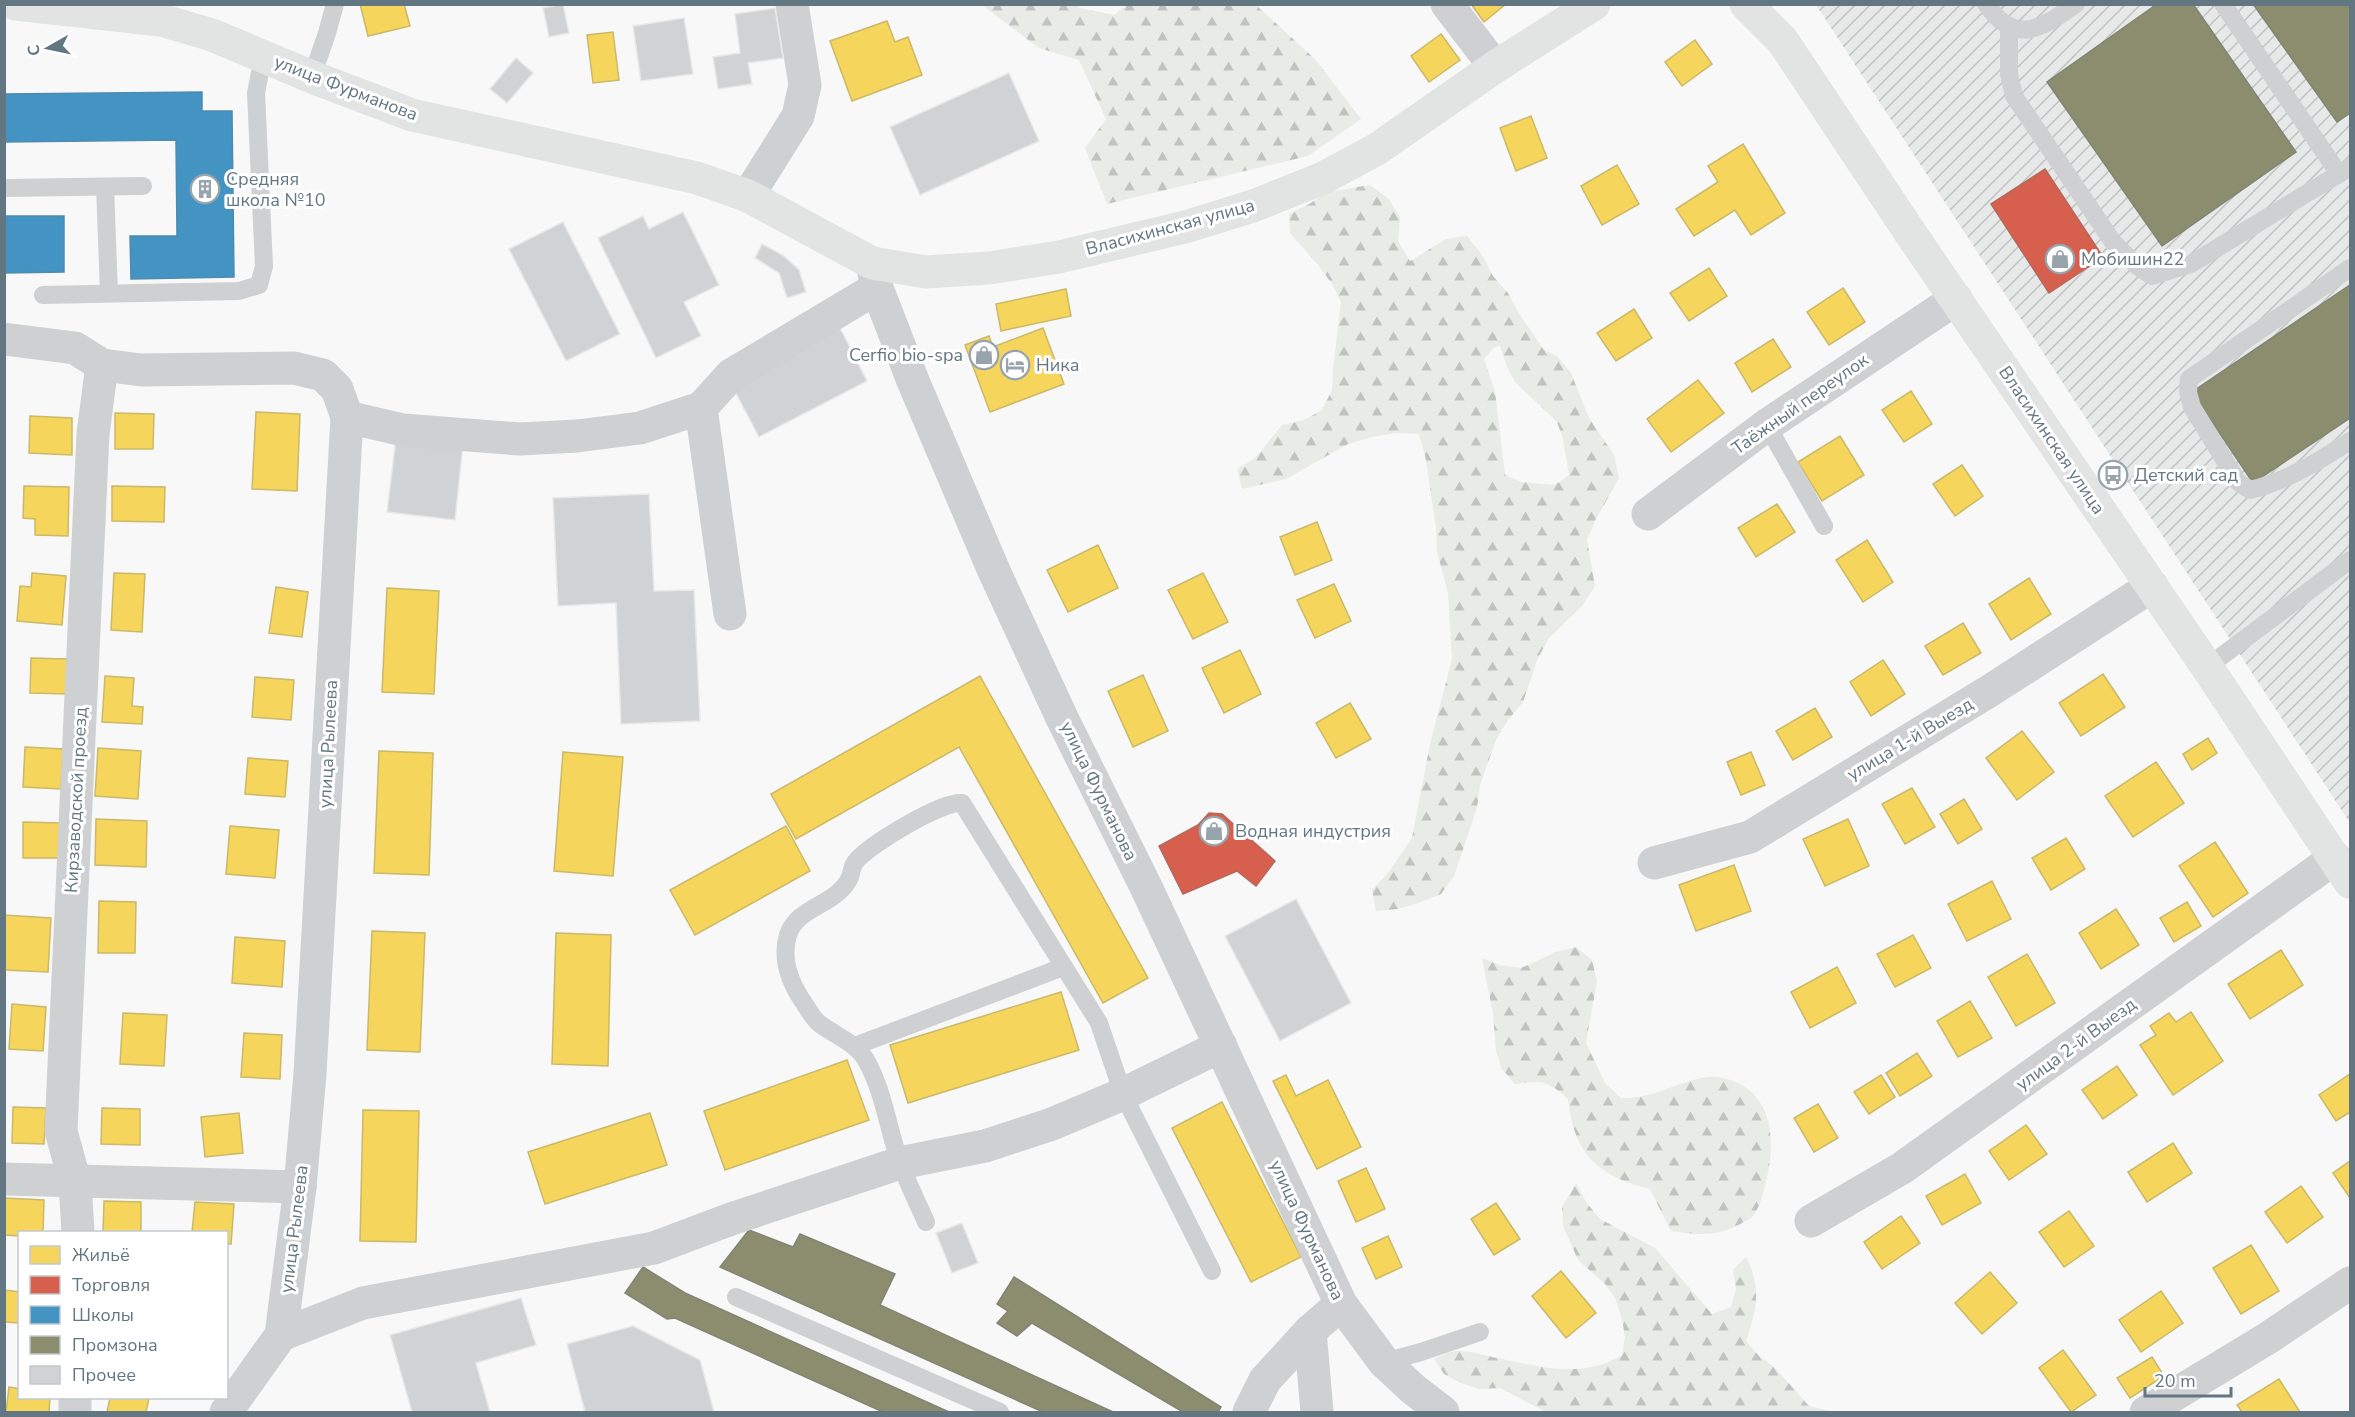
<svg xmlns="http://www.w3.org/2000/svg" width="2355" height="1417" viewBox="0 0 2355 1417" font-family="'Nunito Sans',sans-serif">
<style>
.industrial{fill:url(#industrial-furrows)}
.forest{fill:url(#forest-firs);fill-rule:evenodd}
.homes{fill:#f6d55c;stroke:#cab968;stroke-width:1.5}
.shops{fill:#d6604d;stroke:#b4675d;stroke-width:1.5}
.schools{fill:#4393c3;stroke:#4d8bb0;stroke-width:1.5}
.industry{fill:#8c8c6e;stroke:#808674;stroke-width:1.5}
.building{fill:#d0d2d3;stroke:#e8e8e8;stroke-width:1.5}
.lines{fill:none;stroke-linecap:round;stroke-linejoin:round}
.lane{stroke:#ced0d1;stroke-width:18}
.street{stroke:#ced0d1;stroke-width:33}
.secondary{stroke:#e2e3e3;stroke-width:33}
.labels{text-anchor:middle;stroke-width:6;stroke-linejoin:round;paint-order:stroke}
.street-label{font-size:18px;fill:#637783;stroke:#fff}
.poi-label{font-size:18px;fill:#637783;stroke:#fff;text-anchor:start}
</style>
<defs>
<pattern id="industrial-furrows" width="10" height="10" patternUnits="userSpaceOnUse" patternTransform="scale(1.5)"><rect width="10" height="10" fill="#e7e9e9"/><path d="M-1 1l2-2M0 10L10 0M9 11l2-2" fill="none" stroke="#bfc2c2"/></pattern>
<pattern id="forest-firs" width="22" height="20" patternUnits="userSpaceOnUse" patternTransform="scale(1.5)"><rect width="22" height="20" fill="#e8ebe6"/><path d="M5 1l3.5 6h-7zM16 11l3.5 6h-7z" fill="#c0c3c0"/></pattern>
</defs>
<rect width="100%" height="100%" fill="#f8f8f8"/>
<polygon class="industrial" points="1816,5 2350,5 2350,823 1824,17"/>
<g class="forest">
<polygon points="982,5 1076,5 1080,8 1114,15 1127,5 1256,5 1315,59 1361,119 1308,156 1107,204 1085,148 1106,119 1079,60 1039,48"/>
<path d="M1370,185L1389,199L1400,218L1398,241L1410,261L1446,239L1467,236L1482,255L1493,276L1508,293L1518,312L1544,350L1557,356L1571,373L1589,418L1614,455L1619,478L1596,519L1587,540L1595,586L1582,606L1549,638L1538,658L1523,702L1508,720L1496,740L1480,785L1477,808L1454,876L1441,894L1421,902L1398,909L1376,911L1372,890L1388,873L1412,838L1430,744L1452,659L1448,594L1437,551L1436,527L1425,455L1419,434L1395,433L1372,437L1348,444L1286,479L1242,489L1237,469L1255,458L1282,425L1304,420L1322,410L1332,390L1333,369L1341,302L1332,284L1318,265L1290,233L1289,214L1309,204L1327,192ZM1500,346L1507,367L1515,382L1557,422L1563,439L1569,475L1555,485L1521,482L1505,475L1495,391L1484,359L1494,347Z"/>
<path d="M1576,947L1592,960L1597,981L1586,1043L1605,1083L1621,1098C1628,1098 1636,1098 1643,1096C1665,1092 1697,1074 1718,1077C1773,1086 1777,1138 1766,1182C1763,1193 1760,1207 1753,1216C1751,1219 1745,1221 1742,1223C1719,1237 1697,1235 1671,1231L1650,1189C1598,1176 1574,1155 1568,1099C1549,1081 1540,1080 1515,1084L1502,1069L1496,1051L1493,1014L1482,958L1500,965L1521,968L1556,952Z"/>
<path d="M1576,1183L1586,1202L1600,1219L1655,1248L1712,1314L1731,1307L1736,1289L1733,1270L1746,1257C1762,1289 1757,1308 1746,1341L1759,1356L1775,1368L1809,1406L1834,1412H1546L1500,1388L1479,1389L1461,1383L1444,1374L1434,1359C1439,1357 1445,1353 1451,1352C1464,1349 1479,1354 1492,1357C1537,1366 1580,1380 1622,1355L1625,1337L1622,1319L1616,1300L1606,1285L1578,1260L1563,1226L1562,1207Z"/>
</g>
<g class="homes">
<polygon points="360,4 404,4 410,26 368,36"/>
<polygon points="1471,4 1506,4 1484,22"/>
<polygon points="887,21 895,42 908,37 922,75 852,101 830,41"/>
<polygon points="613,32 619,80 593,83 587,35"/>
<polygon points="1441,34 1460,60 1429,82 1411,56"/>
<polygon points="1695,40 1712,64 1682,86 1665,62"/>
<polygon points="1531,116 1547,158 1516,171 1500,128"/>
<polygon points="1743,144 1785,213 1751,235 1735,210 1694,236 1676,209 1718,182 1708,166"/>
<polygon points="1617,165 1639,204 1602,225 1581,186"/>
<polygon points="1709,268 1727,296 1689,321 1670,293"/>
<polygon points="1843,288 1865,322 1829,345 1807,312"/>
<polygon points="1066,289 1071,316 1001,331 996,304"/>
<polygon points="1634,309 1652,338 1616,361 1597,333"/>
<polygon points="1043,328 1064,384 990,412 965,345 989,336 993,347"/>
<polygon points="1773,339 1791,367 1752,392 1735,363"/>
<polygon points="1698,380 1724,413 1671,452 1647,419"/>
<polygon points="1911,391 1932,424 1904,442 1882,410"/>
<polygon points="256,412 300,414 297,491 252,489"/>
<polygon points="115,413 154,414 153,449 115,449"/>
<polygon points="30,416 72,418 72,455 29,453"/>
<polygon points="1840,436 1864,475 1822,501 1798,462"/>
<polygon points="1962,465 1983,496 1955,516 1933,484"/>
<polygon points="24,486 69,487 68,536 35,535 35,519 23,518"/>
<polygon points="112,486 165,487 164,522 112,521"/>
<polygon points="1777,504 1795,532 1756,557 1738,528"/>
<polygon points="1317,522 1332,560 1295,575 1280,537"/>
<polygon points="1867,540 1893,582 1863,602 1836,560"/>
<polygon points="1098,545 1118,588 1068,612 1047,570"/>
<polygon points="32,573 66,576 62,625 17,621 20,586 31,587"/>
<polygon points="114,573 145,574 142,632 111,630"/>
<polygon points="1203,573 1228,622 1193,639 1168,590"/>
<polygon points="2029,578 2051,614 2011,640 1989,604"/>
<polygon points="1334,584 1351,621 1315,638 1297,600"/>
<polygon points="276,587 308,592 302,637 269,633"/>
<polygon points="387,588 439,591 434,694 382,692"/>
<polygon points="1963,623 1981,653 1943,675 1925,646"/>
<polygon points="1240,650 1261,694 1224,713 1202,668"/>
<polygon points="31,658 68,659 68,694 30,693"/>
<polygon points="1883,660 1905,694 1871,716 1850,682"/>
<polygon points="2103,674 2125,707 2081,736 2059,703"/>
<polygon points="1143,675 1168,731 1133,747 1108,691"/>
<polygon points="105,676 134,678 132,706 143,707 142,724 102,722"/>
<polygon points="980,676 1148,978 1103,1003 959,747 796,839 771,794"/>
<polygon points="255,677 294,680 291,720 252,717"/>
<polygon points="1350,703 1371,739 1336,758 1316,723"/>
<polygon points="1815,708 1832,737 1793,760 1776,731"/>
<polygon points="2022,731 2054,772 2017,800 1986,758"/>
<polygon points="2208,738 2217,753 2192,770 2183,754"/>
<polygon points="25,747 63,749 61,789 23,787"/>
<polygon points="98,748 141,751 138,799 95,796"/>
<polygon points="379,751 433,753 429,875 374,873"/>
<polygon points="563,752 623,757 613,876 554,871"/>
<polygon points="1751,752 1765,785 1741,795 1727,762"/>
<polygon points="248,758 288,761 285,797 245,794"/>
<polygon points="2156,762 2184,803 2133,837 2105,796"/>
<polygon points="1912,788 1935,827 1905,844 1882,804"/>
<polygon points="1964,799 1982,829 1958,844 1940,814"/>
<polygon points="96,819 147,821 146,867 95,865"/>
<polygon points="1848,819 1869,866 1825,886 1803,839"/>
<polygon points="23,822 61,823 61,858 23,858"/>
<polygon points="230,826 279,830 275,878 226,874"/>
<polygon points="786,826 810,871 695,935 670,890"/>
<polygon points="2066,838 2085,869 2051,890 2032,858"/>
<polygon points="2215,842 2248,893 2213,917 2179,866"/>
<polygon points="1734,865 1751,911 1696,931 1679,885"/>
<polygon points="1992,881 2011,919 1967,941 1948,904"/>
<polygon points="99,901 136,902 135,953 98,953"/>
<polygon points="2187,902 2201,926 2174,942 2160,918"/>
<polygon points="2116,909 2139,945 2101,969 2079,933"/>
<polygon points="4,915 51,918 48,972 4,970"/>
<polygon points="372,931 425,933 420,1052 367,1050"/>
<polygon points="556,933 611,935 608,1066 552,1064"/>
<polygon points="1913,935 1931,968 1895,987 1877,954"/>
<polygon points="235,937 285,941 282,987 232,983"/>
<polygon points="2281,950 2303,985 2250,1019 2228,984"/>
<polygon points="2027,954 2055,1003 2016,1026 1988,977"/>
<polygon points="1837,967 1856,1003 1810,1028 1791,992"/>
<polygon points="1061,992 1079,1050 908,1103 890,1045"/>
<polygon points="1970,1001 1992,1038 1958,1057 1937,1021"/>
<polygon points="12,1004 46,1007 43,1051 9,1049"/>
<polygon points="2191,1012 2223,1061 2173,1095 2140,1045 2156,1035 2150,1026 2169,1013 2176,1022"/>
<polygon points="123,1013 167,1015 164,1066 120,1064"/>
<polygon points="244,1033 282,1035 280,1079 241,1077"/>
<polygon points="1917,1053 1932,1076 1900,1096 1886,1073"/>
<polygon points="847,1060 869,1120 725,1170 704,1111"/>
<polygon points="2117,1066 2137,1095 2103,1119 2082,1090"/>
<polygon points="2350,1074 2350,1112 2336,1121 2319,1095"/>
<polygon points="1286,1075 1296,1096 1328,1080 1361,1147 1317,1169 1273,1081"/>
<polygon points="1881,1075 1895,1097 1869,1114 1854,1092"/>
<polygon points="1222,1102 1301,1257 1251,1282 1172,1128"/>
<polygon points="1818,1104 1838,1138 1814,1152 1794,1118"/>
<polygon points="13,1107 46,1108 44,1144 12,1143"/>
<polygon points="102,1108 140,1109 140,1145 101,1144"/>
<polygon points="363,1110 419,1111 416,1242 360,1241"/>
<polygon points="239,1113 243,1153 205,1157 201,1117"/>
<polygon points="650,1113 667,1165 545,1204 528,1152"/>
<polygon points="2026,1125 2047,1154 2009,1180 1989,1151"/>
<polygon points="2173,1143 2192,1173 2147,1202 2128,1172"/>
<polygon points="2350,1161 2350,1198 2333,1173"/>
<polygon points="1366,1168 1385,1209 1356,1222 1338,1181"/>
<polygon points="1965,1174 1981,1203 1942,1225 1926,1196"/>
<polygon points="2301,1186 2323,1217 2287,1243 2265,1212"/>
<polygon points="4,1198 44,1200 43,1232 20,1232 20,1236 4,1235"/>
<polygon points="104,1201 141,1202 141,1232 103,1232"/>
<polygon points="195,1202 234,1204 231,1244 226,1243 226,1232 192,1232"/>
<polygon points="1496,1203 1520,1239 1494,1255 1471,1219"/>
<polygon points="2069,1211 2094,1246 2064,1267 2039,1232"/>
<polygon points="1901,1216 1920,1243 1882,1269 1864,1242"/>
<polygon points="1388,1236 1402,1267 1376,1279 1362,1248"/>
<polygon points="2251,1245 2279,1291 2241,1314 2213,1268"/>
<polygon points="1561,1271 1596,1313 1566,1338 1532,1296"/>
<polygon points="1990,1272 2017,1303 1982,1334 1955,1303"/>
<polygon points="4,1290 20,1292 20,1323 4,1322"/>
<polygon points="2161,1291 2183,1323 2141,1352 2119,1320"/>
<polygon points="2063,1350 2096,1395 2071,1412 2039,1368"/>
<polygon points="2152,1357 2164,1376 2130,1398 2117,1378"/>
<polygon points="2279,1379 2300,1412 2242,1412 2237,1405"/>
<polygon points="9,1387 20,1389 20,1398 50,1398 49,1412 6,1412"/>
<polygon points="110,1398 149,1398 146,1412 107,1412"/>
</g>
<g class="shops">
<polygon points="2045,169 2103,257 2049,293 1991,204"/>
<polygon points="1209,813 1222,814 1275,861 1256,886 1237,871 1183,894 1159,846 1198,825"/>
</g>
<g class="schools">
<polygon points="202,92 202,111 232,111 234,277 131,279 130,236 177,236 176,140 4,142 4,94"/>
<polygon points="4,216 64,216 64,272 4,273"/>
</g>
<g class="industry">
<polygon points="2157,4 2193,4 2296,152 2162,246 2047,82"/>
<polygon points="2253,4 2350,4 2350,113 2337,122"/>
<polygon points="2350,285 2350,418 2253,483 2192,392"/>
<polygon points="749,1230 793,1247 800,1234 895,1274 880,1305 1113,1412 1043,1412 720,1267"/>
<polygon points="643,1267 685,1293 949,1412 883,1412 675,1318 667,1319 625,1293"/>
<polygon points="1014,1277 1221,1407 1218,1412 1183,1412 1032,1323 1017,1336 997,1323 1008,1311 997,1304"/>
</g>
<g class="building">
<polygon points="563,4 569,33 549,37 543,8"/>
<polygon points="775,8 783,58 748,63 752,84 718,89 713,57 740,53 735,14"/>
<polygon points="684,18 693,74 641,81 633,26"/>
<polygon points="516,58 533,73 507,103 490,89"/>
<polygon points="1009,73 1039,141 920,195 890,127"/>
<polygon points="683,212 719,285 684,302 701,336 656,358 598,238 643,216 649,229"/>
<polygon points="563,222 620,334 566,361 509,249"/>
<polygon points="762,244 784,256 799,270 806,292 787,298 779,273 755,258"/>
<polygon points="840,328 867,381 759,437 731,384"/>
<polygon points="396,438 463,445 455,520 387,512"/>
<polygon points="649,494 654,591 694,590 700,721 621,724 616,603 558,606 553,498"/>
<polygon points="1296,899 1351,1003 1280,1041 1225,936"/>
<polygon points="962,1223 978,1263 952,1273 936,1233"/>
<polygon points="521,1298 536,1345 476,1363 490,1412 412,1412 390,1335"/>
<polygon points="633,1326 700,1360 714,1412 585,1412 567,1344"/>
</g>
<g class="lines">
<g class="lane">
<path d="M1986,4C2016,47 2042,28 2076,4"/>
<polyline points="2223,4 2339,174"/>
<polyline points="2009,28 2009,74 2014,96 2113,242 2137,266 2152,276 2191,264 2350,167"/>
<polyline points="312,77 327,33 335,4"/>
<polyline points="105,187 109,293"/>
<polyline points="4,188 143,186"/>
<path d="M2350,268L2189,379L2188,392L2192,407L2238,482L2250,490C2287,481 2319,461 2350,441"/>
<polyline points="43,295 239,291 259,285 264,266 256,93 263,57"/>
<polyline points="1767,425 1824,526"/>
<polyline points="2207,667 2350,560"/>
<polyline points="855,1046 1063,967"/>
<path d="M926,1222C917,1202 908,1183 900,1163C888,1129 884,1092 866,1060C856,1043 836,1036 820,1024C814,1020 810,1012 806,1006C791,985 780,961 788,935C797,906 838,905 850,877C852,872 852,865 856,861C871,844 941,801 962,803L1099,1023L1123,1094L1212,1271"/>
<polyline points="736,1297 1000,1412"/>
<polyline points="1384,1362 1421,1352 1480,1332"/>
</g>
<g class="street">
<polyline points="1447,4 1495,67"/>
<polyline points="748,196 798,116 805,85 792,4"/>
<polyline points="872,263 877,288 913,381 994,571 1062,718 1147,889 1341,1304 1384,1362 1413,1389 1443,1412"/>
<polyline points="4,339 75,348 102,365 142,370 294,368 323,375 337,389 347,417"/>
<polyline points="1648,514 1767,425 1956,299"/>
<polyline points="730,614 701,408 731,375 877,288"/>
<polyline points="1654,863 1750,837 1991,690 2152,586"/>
<polyline points="4,1179 300,1187"/>
<polyline points="1811,1221 1902,1168 2335,858"/>
<polyline points="78,1232 75,1182 61,1131 93,434 102,365"/>
<polyline points="281,1335 363,1303 654,1248 731,1219 900,1163 985,1146 1052,1124 1123,1094 1221,1046"/>
<polyline points="75,1412 75,1398"/>
<polyline points="226,1412 281,1335 300,1187 310,1074 347,417 403,430 520,439 577,436 640,428 701,408"/>
<polyline points="1249,1412 1265,1380 1310,1331"/>
<polyline points="1317,1412 1310,1331 1341,1304"/>
<polyline points="2146,1412 2268,1338 2350,1283"/>
</g>
<g class="secondary">
<polyline points="15,4 161,20 212,35 312,77 412,115 697,178 748,196 872,263 926,272 989,268 1059,257 1185,227 1253,206 1323,178 1377,149 1495,67 1594,4"/>
<polyline points="1746,4 1782,40 1909,231 2207,667 2350,882"/>
</g>
</g>
<defs>
<g id="building-ring" transform="scale(1.5)"><circle r="9.5" fill="#fff" stroke="#97a4ac" stroke-width="1.5"/><path d="M-4-6H4V6H1V3H-1V6H-4ZM-2.5-4.3h1.7v1.8h-1.7ZM.8-4.3h1.7v1.8H.8ZM-2.5-1h1.7V.8h-1.7ZM.8-1h1.7V.8H.8Z" fill="#97a4ac"/></g>
<g id="shop-ring" transform="scale(1.5)"><circle r="9.5" fill="#fff" stroke="#97a4ac" stroke-width="1.5"/><path d="M-5-2.5h2.3a2.7 3.5 0 0 1 5.4 0H5L5.5 6h-11ZM-1.5-2.5h3a1.5 2.3 0 0 0-3 0Z" fill="#97a4ac"/></g>
<g id="hotel-ring" transform="scale(1.5)"><circle r="9.5" fill="#fff" stroke="#97a4ac" stroke-width="1.5"/><path d="M-6-4.5h1.5V1H6V5H4.5V3h-9V5H-6ZM-4 0a1.8 1.8 0 1 1 3.6 0ZM.5 0V-2.5h3Q6-2.5 6 0Z" fill="#97a4ac"/></g>
<g id="bus-ring" transform="scale(1.5)"><circle r="9.5" fill="#fff" stroke="#97a4ac" stroke-width="1.5"/><path d="M-5-6H5V4H4V6H2V4H-2V6H-4V4H-5ZM-3.5-4V0h7V-4ZM-3.5 1.2v1.5H-2V1.2ZM2 1.2v1.5H3.5V1.2Z" fill="#97a4ac"/></g>
</defs>
<g fill-rule="evenodd">
<use href="#building-ring" x="205" y="189"/>
<use href="#shop-ring" x="2060" y="259"/>
<use href="#shop-ring" x="984" y="355"/>
<use href="#hotel-ring" x="1015" y="365"/>
<use href="#bus-ring" x="2113" y="475"/>
<use href="#shop-ring" x="1214" y="831"/>
</g>
<g class="labels">
<g class="street-label">
<text transform="translate(346 88) rotate(21)" y="6">улица Фурманова</text>
<text transform="translate(1170 227) rotate(-15)" y="6">Власихинская улица</text>
<text transform="translate(1800 404) rotate(-35)" y="6">Таёжный переулок</text>
<text transform="translate(2052 440) rotate(56)" y="6">Власихинская улица</text>
<text transform="translate(1910 739) rotate(-31)" y="6">улица 1-й Выезд</text>
<text transform="translate(328 744) rotate(-87)" y="6">улица Рылеева</text>
<text transform="translate(1099 791) rotate(64)" y="6">улица Фурманова</text>
<text transform="translate(76 800) rotate(-87)" y="6">Кирзаводской проезд</text>
<text transform="translate(2076 1044) rotate(-36)" y="6">улица 2-й Выезд</text>
<text transform="translate(294 1229) rotate(-83)" y="6">улица Рылеева</text>
<text transform="translate(1307 1230) rotate(65)" y="6">улица Фурманова</text>
</g>
<g class="poi-label">
<text x="226" y="185">Средняя<tspan x="226" dy="21">школа №10</tspan></text>
<text x="2081" y="265">Мобишин22</text>
<text x="963" y="361" text-anchor="end">Cerfio bio-spa</text>
<text x="1036" y="371">Ника</text>
<text x="2134" y="481">Детский сад</text>
<text x="1235" y="837">Водная индустрия</text>
</g>
</g>
<rect width="2355" height="1417" fill="none" stroke="#637783" stroke-width="12"/>
<rect x="18" y="1231" width="210" height="168" fill="#ffffff" stroke="#c1c9cd" stroke-width="1.5"/>
<rect x="30" y="1246" width="30" height="18" fill="#f6d55c" stroke="#c1c9cd" stroke-width="1.5"/>
<text x="72" y="1261" font-size="18" fill="#637783">Жильё</text>
<rect x="30" y="1276" width="30" height="18" fill="#d6604d" stroke="#c1c9cd" stroke-width="1.5"/>
<text x="72" y="1291" font-size="18" fill="#637783">Торговля</text>
<rect x="30" y="1306" width="30" height="18" fill="#4393c3" stroke="#c1c9cd" stroke-width="1.5"/>
<text x="72" y="1321" font-size="18" fill="#637783">Школы</text>
<rect x="30" y="1336" width="30" height="18" fill="#8c8c6e" stroke="#c1c9cd" stroke-width="1.5"/>
<text x="72" y="1351" font-size="18" fill="#637783">Промзона</text>
<rect x="30" y="1366" width="30" height="18" fill="#d0d2d3" stroke="#c1c9cd" stroke-width="1.5"/>
<text x="72" y="1381" font-size="18" fill="#637783">Прочее</text>
<g transform="translate(48 48) rotate(261)" stroke="#ffffff" stroke-width="4.5" paint-order="stroke">
<path d="M0-4.5L10 22L0 15L-10 22Z" fill="#637783"/>
<text y="-9" font-size="16" font-weight="bold" text-anchor="middle" fill="#637783">С</text>
</g>
<path d="M2145 1387v9h86v-9" fill="none" stroke="#637783" stroke-width="3"/>
<text x="2154" y="1387" font-size="18" fill="#637783" stroke="#ffffff" stroke-width="4.5" paint-order="stroke">20 m</text>
</svg>
